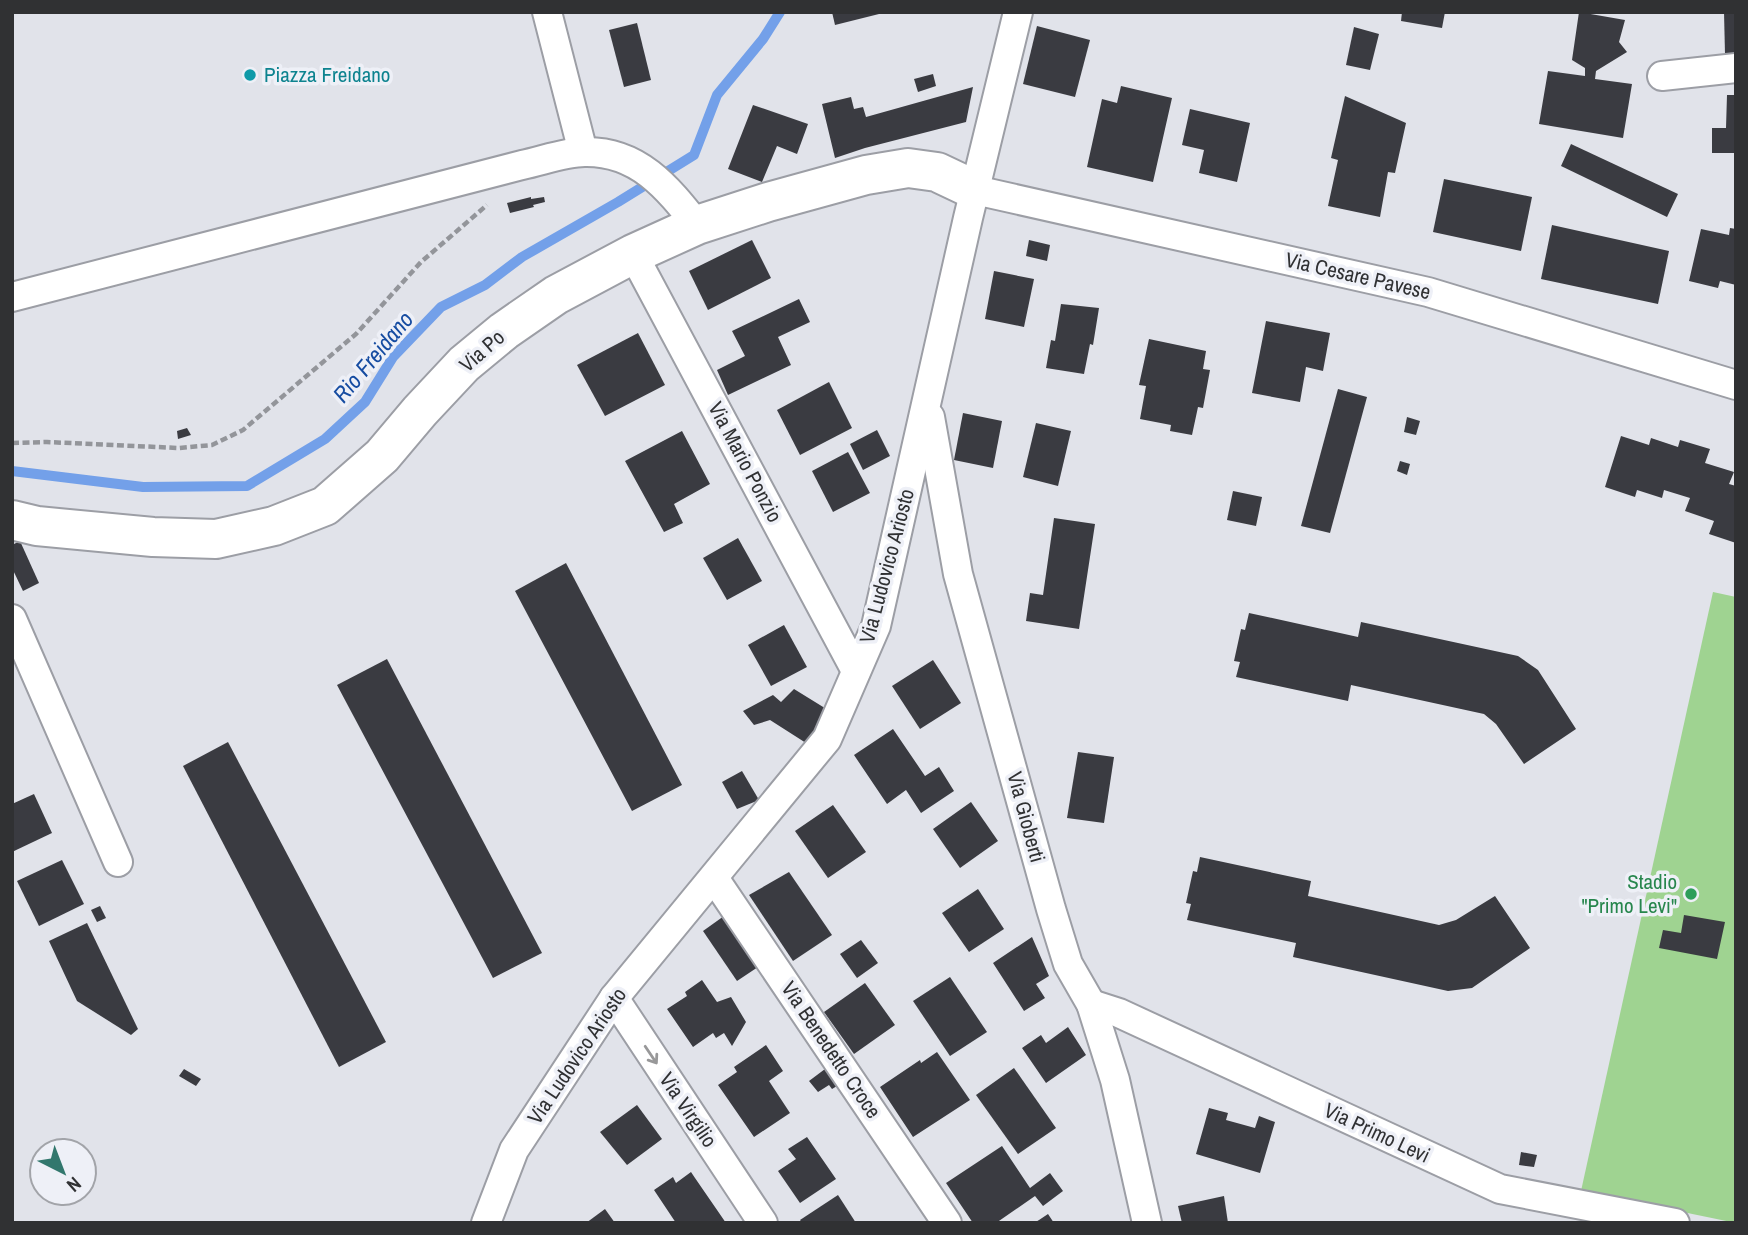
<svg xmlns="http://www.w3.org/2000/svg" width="1748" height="1235" viewBox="0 0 1748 1235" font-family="'Archivo Narrow',sans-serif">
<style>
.pitch{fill:#9fd391}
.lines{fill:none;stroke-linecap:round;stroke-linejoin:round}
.stream{stroke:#73a0e9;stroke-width:10}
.building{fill:#3a3b41}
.street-casing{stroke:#9c9ea5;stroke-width:32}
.secondary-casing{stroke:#9c9ea5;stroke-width:42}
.path{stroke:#93959a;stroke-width:4.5;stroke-dasharray:7 3.5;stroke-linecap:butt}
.street{stroke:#fff;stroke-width:28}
.secondary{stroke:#fff;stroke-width:38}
.oneway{stroke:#989899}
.culture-dot{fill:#0f9aa8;stroke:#eef0f7;stroke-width:2.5}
.leisure-dot{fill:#2e9e5b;stroke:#eef0f7;stroke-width:2.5}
.labels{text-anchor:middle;stroke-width:7;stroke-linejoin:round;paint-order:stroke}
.culture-label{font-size:21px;fill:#0d838f;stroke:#eef0f7;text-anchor:start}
.street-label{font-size:21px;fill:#303133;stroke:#eef0f7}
.leisure-label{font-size:21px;fill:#27864d;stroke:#eef0f7;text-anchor:end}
.water-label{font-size:23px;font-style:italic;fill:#164ca1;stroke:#eef0f7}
</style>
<rect width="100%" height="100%" fill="#e1e3ea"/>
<polygon class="pitch" points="1713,592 1736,597 1736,1223 1581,1191"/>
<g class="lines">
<polyline class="stream" points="12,471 143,487 247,486 325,439 365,402 393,357 441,307 485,285 522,257 618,202 694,155 717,95 763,39 780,12"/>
</g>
<g class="building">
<polygon points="832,12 883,12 883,13 835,25"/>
<polygon points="1402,12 1445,12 1442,28 1401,21"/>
<polygon points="1579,12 1625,20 1619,42 1627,52 1596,71 1595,79 1632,84 1623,138 1539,124 1548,71 1585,76 1585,68 1572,60"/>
<polygon points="1724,12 1736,12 1736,53 1725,54"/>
<polygon points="637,23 651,80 624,87 609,30"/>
<polygon points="1037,26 1090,40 1075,97 1023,84"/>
<polygon points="1354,27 1379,34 1370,70 1346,65"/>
<polygon points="933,74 936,86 918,92 914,79"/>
<polygon points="1121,86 1172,98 1153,182 1087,167 1102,99 1117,103"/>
<polygon points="973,87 966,122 865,148 835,158 822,104 851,97 854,109 863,107 866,117"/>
<polygon points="1727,95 1736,95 1735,153 1712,153 1712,128 1726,128"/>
<polygon points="1345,96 1406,123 1395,173 1388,172 1380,217 1328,206 1338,160 1331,158"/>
<polygon points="753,105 808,124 797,154 777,146 762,182 728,169"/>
<polygon points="1190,109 1250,123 1237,182 1199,173 1204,150 1182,145"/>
<polygon points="1571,144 1678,194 1667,217 1561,166"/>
<polygon points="1444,179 1532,197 1521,251 1433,232"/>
<polygon points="531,197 531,199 544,197 545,202 533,205 534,207 510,213 507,203"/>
<polygon points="1552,225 1669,251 1658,304 1541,279"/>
<polygon points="1730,228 1736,229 1736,285 1720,281 1718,288 1689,281 1701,229 1729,235"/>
<polygon points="752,240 771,278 708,310 689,271"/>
<polygon points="1029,240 1050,245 1047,261 1026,256"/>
<polygon points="994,271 1034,279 1024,327 985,319"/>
<polygon points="799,299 810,322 778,337 791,365 728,395 717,370 745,356 732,331"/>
<polygon points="1061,304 1099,308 1093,345 1090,344 1084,374 1046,368 1051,340 1055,341"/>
<polygon points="1266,321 1330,333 1323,371 1306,367 1300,402 1252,393"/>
<polygon points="638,333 665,385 605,416 577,365"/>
<polygon points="1149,339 1206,351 1203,369 1210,370 1203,408 1198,407 1192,435 1170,431 1171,425 1140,419 1146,386 1139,385"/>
<polygon points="829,382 852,428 800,455 777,410"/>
<polygon points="1338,389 1367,397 1330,533 1301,526"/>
<polygon points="963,413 1002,421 993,468 954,460"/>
<polygon points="1407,417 1420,421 1416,435 1404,432"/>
<polygon points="1036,423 1071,431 1058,486 1023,477"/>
<polygon points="187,428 191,435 178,439 177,431"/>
<polygon points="877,430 890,456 863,470 850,444"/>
<polygon points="682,431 710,484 674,504 683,523 664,532 625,461"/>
<polygon points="1621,436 1649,445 1651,438 1678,447 1680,440 1710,449 1705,463 1734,472 1729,484 1736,486 1736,543 1709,534 1714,521 1685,511 1690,498 1664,490 1662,498 1637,490 1635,497 1605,487"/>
<polygon points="848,452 870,493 833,512 812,471"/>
<polygon points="1400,461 1410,464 1407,475 1397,471"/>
<polygon points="1233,491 1262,497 1256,526 1227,520"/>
<polygon points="1054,518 1095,524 1079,629 1026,621 1030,593 1043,595"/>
<polygon points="738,538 762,581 727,600 703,558"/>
<polygon points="20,541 39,583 23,591 12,568 12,545"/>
<polygon points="566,563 682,785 632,811 515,591"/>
<polygon points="1249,613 1358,637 1361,622 1518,656 1538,670 1576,729 1524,764 1496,724 1484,714 1351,685 1348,701 1236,677 1240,662 1234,661 1241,629 1245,630"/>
<polygon points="784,625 807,667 771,686 748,645"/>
<polygon points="387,659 542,953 493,978 337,685"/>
<polygon points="933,660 961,703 920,729 892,686"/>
<polygon points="794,689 828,710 806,743 770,720 754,725 743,711 773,695 781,702"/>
<polygon points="893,729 925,776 939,767 954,791 921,813 906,790 887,804 854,755"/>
<polygon points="228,742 386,1042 339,1067 183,766"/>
<polygon points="1078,752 1114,757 1104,823 1067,818"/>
<polygon points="742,771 759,800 737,809 722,782"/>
<polygon points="34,794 52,833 12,852 12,804"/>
<polygon points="971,802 998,841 960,868 933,829"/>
<polygon points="833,805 866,852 828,878 795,831"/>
<polygon points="1200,857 1311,881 1308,896 1439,925 1456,920 1495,896 1530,948 1472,988 1448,991 1293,957 1296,943 1187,920 1191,904 1186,903 1193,871 1197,872"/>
<polygon points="62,860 84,904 39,926 17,881"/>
<polygon points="789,872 832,935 793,961 749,895"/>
<polygon points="978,889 1004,929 969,952 942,913"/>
<polygon points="100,906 106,918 97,922 91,910"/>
<polygon points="1684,915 1725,922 1717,959 1659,948 1663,930 1681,933"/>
<polygon points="724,916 758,967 737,981 703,931"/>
<polygon points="87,923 138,1029 131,1035 77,1001 49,941"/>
<polygon points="1032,937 1049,976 1036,984 1045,998 1024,1011 993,963"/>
<polygon points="861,940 878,963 857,978 840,954"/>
<polygon points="950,977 987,1032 950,1056 913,1001"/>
<polygon points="702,980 717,1002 731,997 746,1022 732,1046 724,1033 716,1038 713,1033 693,1047 667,1009 687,996 685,992"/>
<polygon points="865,983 895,1025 854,1054 824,1012"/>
<polygon points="1068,1027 1086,1055 1046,1083 1022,1048 1041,1035 1046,1043"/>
<polygon points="766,1045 783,1071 769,1081 790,1113 754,1137 718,1085 737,1072 734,1067"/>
<polygon points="937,1052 970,1100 913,1137 880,1087 920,1060 921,1063"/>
<polygon points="1014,1068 1056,1128 1018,1154 976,1095"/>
<polygon points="184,1069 201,1079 196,1086 179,1076"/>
<polygon points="825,1069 837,1086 832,1089 829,1085 818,1092 809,1081"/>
<polygon points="637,1105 662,1139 627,1165 600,1132"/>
<polygon points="1209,1108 1228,1113 1226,1120 1255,1128 1259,1116 1275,1122 1260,1173 1196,1154"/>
<polygon points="807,1137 836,1179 800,1203 778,1171 796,1159 788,1149"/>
<polygon points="1002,1146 1030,1188 1050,1173 1063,1191 1043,1206 1035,1196 996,1223 973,1223 946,1183"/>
<polygon points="1521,1152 1537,1155 1534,1167 1519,1165"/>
<polygon points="691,1172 695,1178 726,1223 676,1223 654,1190 673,1177 676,1183"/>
<polygon points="838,1195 856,1223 802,1223 800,1220"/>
<polygon points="1224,1196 1228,1223 1182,1223 1178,1206"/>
<polygon points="605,1209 615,1223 586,1223"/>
<polygon points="1048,1214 1054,1223 1034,1223 1039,1220"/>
</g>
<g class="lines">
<g class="street-casing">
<g id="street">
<polyline points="547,12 583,152"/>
<polyline points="1662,76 1736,68"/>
<polyline points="975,190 1428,292 1736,385"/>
<polyline points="633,254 856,671"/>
<path d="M12,297L522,165C542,161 565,152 585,152C638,151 667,187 697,225"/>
<polyline points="930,417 958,574 1051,909 1068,964 1091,1004 1115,1080 1147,1223"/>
<polyline points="12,619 118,862"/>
<polyline points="714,878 947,1223"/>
<polyline points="614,998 763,1223"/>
<polyline points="1091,1004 1119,1013 1500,1189 1675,1223"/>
<polyline points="486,1223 514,1150 614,998 827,739 876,626 968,218 1018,12"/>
</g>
</g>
<g class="secondary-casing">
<polyline id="secondary" points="12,520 37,526 153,537 216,539 274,526 325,506 382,456 420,411 464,364 504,331 556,295 633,254 697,225 768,202 866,175 908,168 937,172 975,190"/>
</g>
<polyline class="path" points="12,443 47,442 179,448 212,445 243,430 356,334 421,262 487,205"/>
<use href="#street" class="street"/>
<use href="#secondary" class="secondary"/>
</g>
<defs><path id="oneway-shaft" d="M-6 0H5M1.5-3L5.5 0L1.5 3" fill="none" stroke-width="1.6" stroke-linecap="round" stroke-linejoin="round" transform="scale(1.75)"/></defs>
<use class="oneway" href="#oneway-shaft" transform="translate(651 1055) rotate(56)"/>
<circle class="culture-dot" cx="250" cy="75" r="7"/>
<circle class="leisure-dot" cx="1691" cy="894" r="7"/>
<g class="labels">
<g class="culture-label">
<text x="264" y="82">Piazza Freidano</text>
</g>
<g class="street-label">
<text transform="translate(1358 276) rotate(13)" y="7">Via Cesare Pavese</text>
<text transform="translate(482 351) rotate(-41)" y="7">Via Po</text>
<text transform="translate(745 462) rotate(62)" y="7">Via Mario Ponzio</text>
<text transform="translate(887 566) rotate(-75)" y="7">Via Ludovico Ariosto</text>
<text transform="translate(1026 817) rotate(75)" y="7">Via Gioberti</text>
<text transform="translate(831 1050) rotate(56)" y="7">Via Benedetto Croce</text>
<text transform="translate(577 1056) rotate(-56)" y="7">Via Ludovico Ariosto</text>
<text transform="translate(688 1110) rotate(56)" y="7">Via Virgilio</text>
<text transform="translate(1377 1133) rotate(25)" y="7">Via Primo Levi</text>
</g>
<g class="leisure-label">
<text x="1677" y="889">Stadio<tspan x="1677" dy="24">"Primo Levi"</tspan></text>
</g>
<g class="water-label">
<text transform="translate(373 357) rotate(-50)" y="8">Rio Freidano</text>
</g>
</g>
<rect width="1748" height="1235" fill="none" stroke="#303133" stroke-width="28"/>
<g transform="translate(63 1172) rotate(138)"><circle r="33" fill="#eef0f7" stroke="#a2a4a9" stroke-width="2"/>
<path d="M0-5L12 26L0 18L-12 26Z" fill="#32776d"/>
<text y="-10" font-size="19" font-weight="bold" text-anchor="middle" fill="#303133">N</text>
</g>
</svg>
